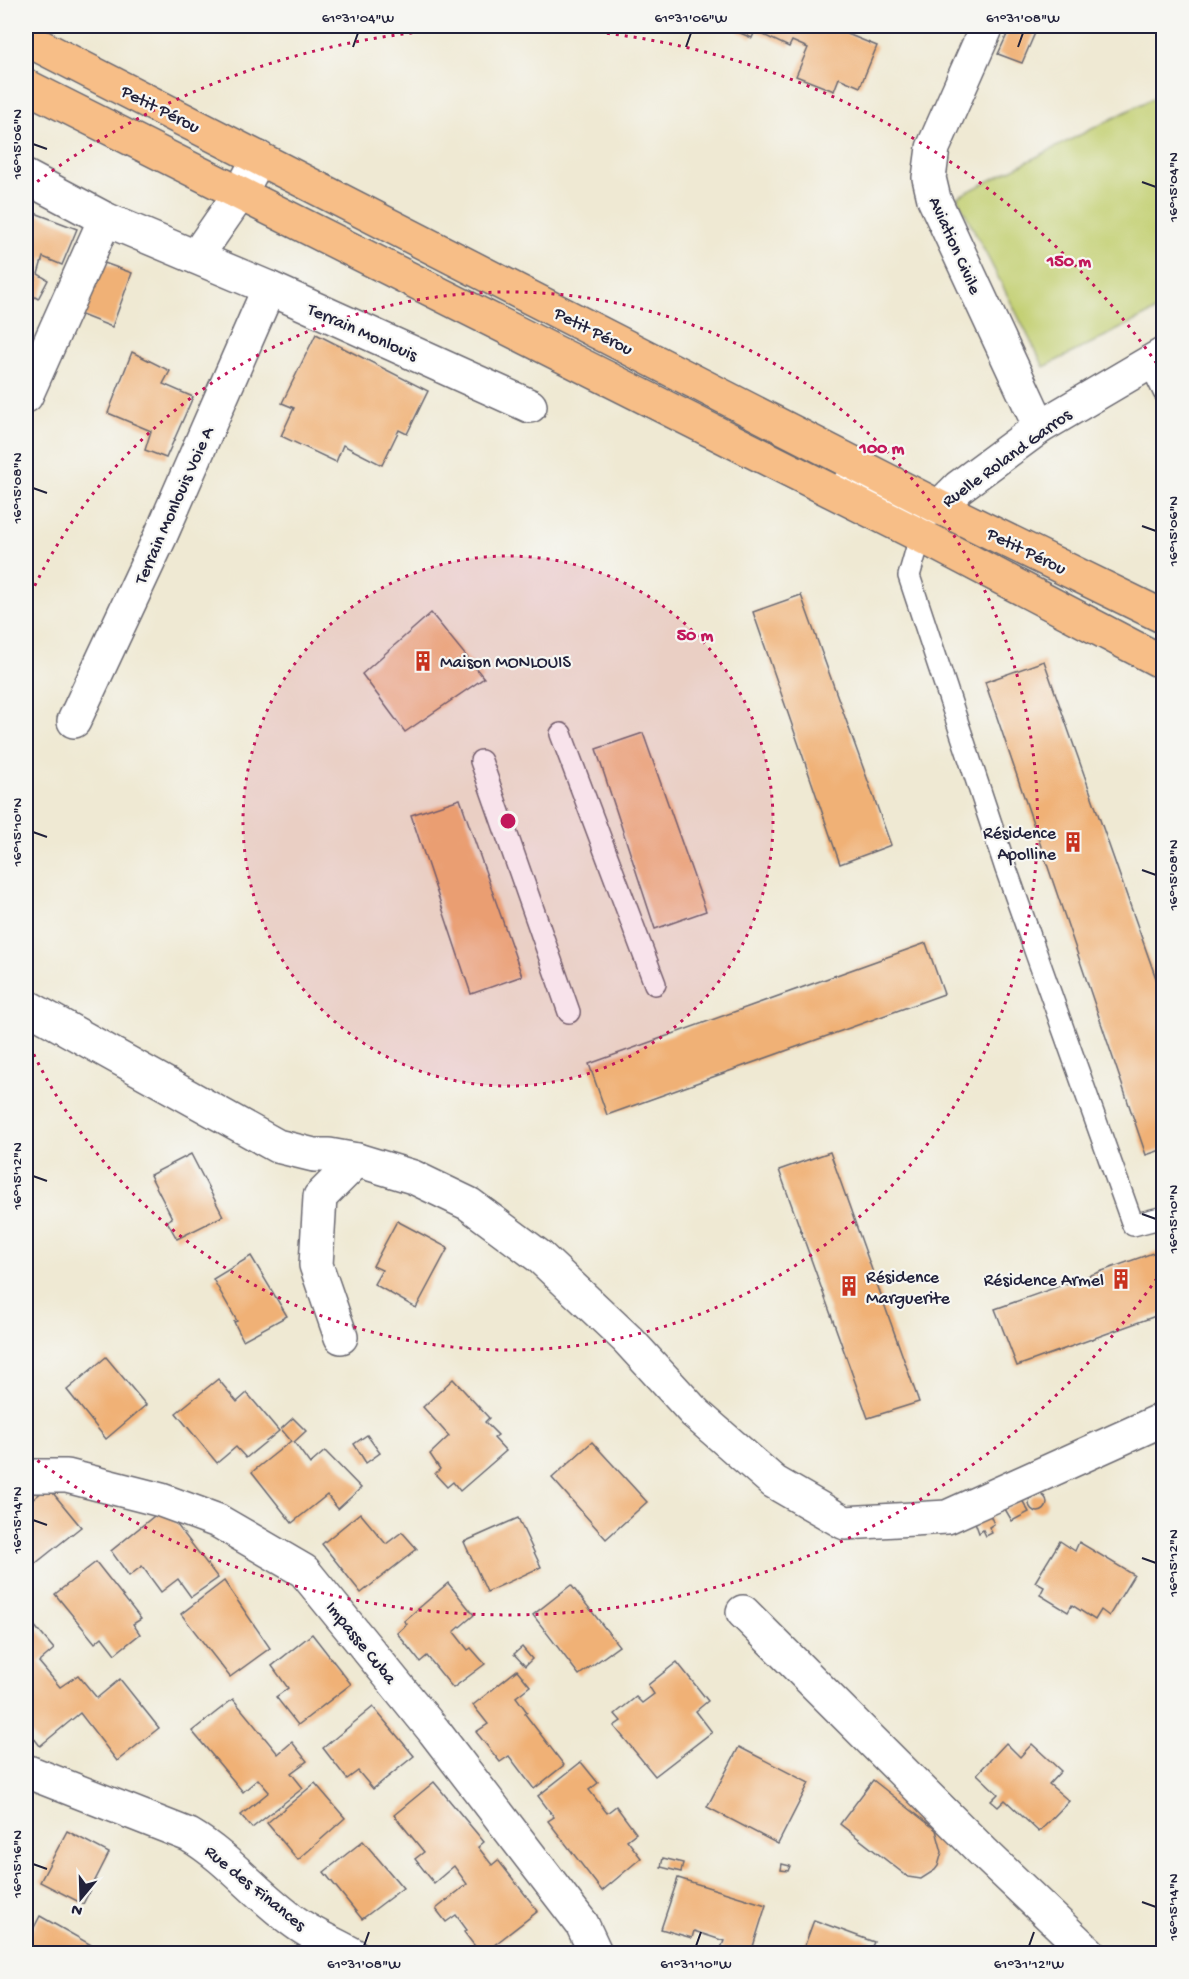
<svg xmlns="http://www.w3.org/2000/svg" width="1189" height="1979" viewBox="0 0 1189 1979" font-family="'Gochi Hand',sans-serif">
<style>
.green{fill:#c2cf71;stroke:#727856;stroke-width:1.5}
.building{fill:#f0b176}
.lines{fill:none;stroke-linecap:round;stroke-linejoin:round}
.service-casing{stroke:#6a6870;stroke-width:24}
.minor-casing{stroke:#6a6870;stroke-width:36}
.trunk-casing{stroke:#6a6870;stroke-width:36}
.service{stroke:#fff;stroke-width:21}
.minor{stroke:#fff;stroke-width:33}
.trunk{stroke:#f7be87;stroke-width:33}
.ticks{fill:none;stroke:#22223b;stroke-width:2}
.ring{fill:none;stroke:#c2185b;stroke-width:3;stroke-dasharray:3 6}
.labels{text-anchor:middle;stroke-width:4.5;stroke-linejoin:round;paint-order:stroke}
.street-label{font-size:18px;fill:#22223b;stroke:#f6f6f2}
.poi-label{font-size:18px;fill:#22223b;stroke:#f6f6f2;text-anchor:start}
.centre{fill:#c2185b;stroke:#f6f6f2;stroke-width:3}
.ring-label{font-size:18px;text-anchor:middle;font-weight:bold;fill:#c2185b;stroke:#f6f6f2;stroke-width:4.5;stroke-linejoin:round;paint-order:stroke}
.neatline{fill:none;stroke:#22223b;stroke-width:2}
.ticks-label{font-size:15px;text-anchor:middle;fill:#22223b}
</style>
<rect width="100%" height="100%" fill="#f6f6f2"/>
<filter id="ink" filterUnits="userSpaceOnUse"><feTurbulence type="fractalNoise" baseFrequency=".0167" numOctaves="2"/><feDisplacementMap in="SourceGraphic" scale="12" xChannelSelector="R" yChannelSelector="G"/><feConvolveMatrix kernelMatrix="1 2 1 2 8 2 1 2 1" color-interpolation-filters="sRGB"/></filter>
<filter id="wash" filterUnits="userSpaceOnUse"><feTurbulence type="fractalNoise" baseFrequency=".008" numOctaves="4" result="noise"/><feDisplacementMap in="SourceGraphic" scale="24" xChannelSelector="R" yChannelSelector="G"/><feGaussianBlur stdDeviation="1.35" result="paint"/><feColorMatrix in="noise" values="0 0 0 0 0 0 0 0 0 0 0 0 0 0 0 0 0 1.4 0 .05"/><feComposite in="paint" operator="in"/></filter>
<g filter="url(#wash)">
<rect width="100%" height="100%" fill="#efe9d3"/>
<polygon class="green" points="1163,93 1163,307 1044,367 957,197"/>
<g id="blocks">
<g class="building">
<polygon points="741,26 841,26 840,31 877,46 860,87 839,78 834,91 796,76 808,48 792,41 789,47 755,31 752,38 738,32"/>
<polygon points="1011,26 1038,26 1022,63 998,54"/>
<polygon points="27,210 77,229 62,265 43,257 38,274 48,280 38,299 27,292 36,277 26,273"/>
<polygon points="99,261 132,273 112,327 79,314"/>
<polygon points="316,334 428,391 407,434 399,430 382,465 343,445 336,462 281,436 294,408 282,403"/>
<polygon points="132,352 170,371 163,384 193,397 166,458 145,450 151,431 108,413"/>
<polygon points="801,595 891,845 840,864 753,612"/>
<polygon points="431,613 484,678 405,732 362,674"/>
<polygon points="1044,661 1164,1001 1164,1149 1146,1155 985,682"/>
<polygon points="643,733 706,911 655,929 596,749"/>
<polygon points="460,799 522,976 471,994 411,815"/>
<polygon points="926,943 944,994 607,1115 589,1064"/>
<polygon points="830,1152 919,1402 868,1418 779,1170"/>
<polygon points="191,1154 223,1216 177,1239 167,1221 172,1218 150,1175"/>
<polygon points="397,1221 448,1248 416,1308 374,1284 382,1270 373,1266"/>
<polygon points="1164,1249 1164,1313 1017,1366 995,1309"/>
<polygon points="251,1256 287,1316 243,1340 234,1322 237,1321 213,1279"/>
<polygon points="106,1357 146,1405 106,1439 67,1390"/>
<polygon points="218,1379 237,1402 247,1393 279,1431 246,1458 236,1447 217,1463 176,1413"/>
<polygon points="453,1379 489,1418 485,1422 498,1435 494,1438 506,1451 460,1491 453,1482 447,1487 435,1474 440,1469 430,1454 449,1436 423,1407"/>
<polygon points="293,1418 306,1431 294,1442 310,1464 325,1451 361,1488 338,1509 327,1495 292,1523 252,1472 291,1441 281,1429"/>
<polygon points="367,1435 380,1453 366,1463 354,1444"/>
<polygon points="592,1442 647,1502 606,1539 552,1478"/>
<polygon points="48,1487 81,1527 26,1571 26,1505"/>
<circle cx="1038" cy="1503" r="9"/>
<polygon points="1022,1500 1029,1512 1012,1521 1005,1509"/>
<polygon points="164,1508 218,1578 191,1597 178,1579 161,1592 142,1566 129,1576 111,1551"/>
<polygon points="360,1513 386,1544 402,1532 417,1549 361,1593 322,1544"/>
<polygon points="990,1515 994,1524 989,1527 992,1533 986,1536 983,1530 979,1533 975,1522"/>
<polygon points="518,1518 541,1567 487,1592 464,1542"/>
<polygon points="1060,1541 1075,1551 1079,1542 1134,1575 1109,1616 1101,1610 1095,1620 1072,1605 1068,1612 1040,1595 1044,1587 1035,1582"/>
<polygon points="96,1562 141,1619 133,1624 140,1634 115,1654 102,1637 95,1643 55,1594"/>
<polygon points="224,1581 270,1648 230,1677 181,1614"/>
<polygon points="448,1583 474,1615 454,1632 468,1650 471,1648 485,1664 453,1688 427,1656 420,1662 397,1633 407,1624 404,1621"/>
<polygon points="571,1585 619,1646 579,1675 533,1615"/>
<polygon points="27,1617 54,1649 39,1662 60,1687 78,1675 97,1698 120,1679 159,1728 117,1761 80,1713 40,1746 26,1728 26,1618"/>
<polygon points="312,1634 351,1684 298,1725 276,1697 288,1688 272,1666"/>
<polygon points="522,1647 532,1659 525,1666 514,1654"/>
<polygon points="677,1662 708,1701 696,1711 712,1732 655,1776 614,1726 621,1721 615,1714 636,1697 642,1703 654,1694 648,1685"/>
<polygon points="517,1670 530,1686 516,1697 527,1712 525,1714 564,1765 534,1789 509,1756 500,1762 476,1732 488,1724 473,1705"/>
<polygon points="233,1699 278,1754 292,1742 307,1761 291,1773 303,1788 252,1828 241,1815 269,1792 258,1779 243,1792 192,1731"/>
<polygon points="373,1707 414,1756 373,1789 358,1771 347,1779 323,1748"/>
<polygon points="1006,1743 1020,1757 1032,1744 1061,1771 1049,1784 1069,1801 1039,1832 1005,1800 998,1807 991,1801 998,1794 977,1774"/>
<polygon points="739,1747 809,1783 778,1844 707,1807"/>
<polygon points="581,1762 598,1783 589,1790 607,1813 616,1806 636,1833 627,1840 641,1858 602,1891 548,1821 554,1817 538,1796"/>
<polygon points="873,1780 936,1830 942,1852 938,1866 935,1870 921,1879 908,1877 840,1824"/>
<polygon points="434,1782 484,1842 478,1847 492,1865 498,1860 538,1911 484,1953 480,1953 464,1932 467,1930 456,1915 446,1922 436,1909 467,1884 454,1866 434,1883 415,1859 424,1852 394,1815"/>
<polygon points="315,1783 345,1818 298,1860 267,1823"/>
<polygon points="67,1831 109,1853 83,1904 40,1882"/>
<polygon points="363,1841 403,1888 362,1919 324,1872"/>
<polygon points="663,1858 683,1863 681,1872 661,1867"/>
<polygon points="782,1864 790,1866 788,1871 781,1870"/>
<polygon points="678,1878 766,1905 751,1953 738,1953 721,1948 724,1941 694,1931 692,1938 661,1929"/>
<polygon points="40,1916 93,1946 89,1953 26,1953 26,1943"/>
<polygon points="814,1920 874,1942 869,1953 802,1953"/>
</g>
</g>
</g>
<g filter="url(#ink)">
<use href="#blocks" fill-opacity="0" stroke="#6a6870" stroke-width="1.5"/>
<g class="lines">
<g class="service-casing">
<g id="service">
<polyline points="1149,361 1164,392"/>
<polyline points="920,537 909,576 1006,869 1133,1225 1164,1217"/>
<polyline points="561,734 655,984"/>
<polyline points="481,761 569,1012"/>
</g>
</g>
<g class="minor-casing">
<g id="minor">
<polyline points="987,26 933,148 929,178 934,199 1040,427"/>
<polyline points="26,177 105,219 269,288 530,406"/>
<polyline points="196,257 239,195 259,158"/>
<polyline points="26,396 105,219"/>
<polyline points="849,484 914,513 939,507 959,487 1040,427 1164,354"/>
<polyline points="74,721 161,535 269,288"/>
<polyline points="26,1006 277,1146 314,1155 329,1155 357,1160 413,1177 469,1204 540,1257 628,1340 695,1413 774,1482 845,1523 947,1517 1164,1419"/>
<polyline points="341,1337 316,1265 320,1197 357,1160"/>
<polyline points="26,1476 67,1476 161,1500 218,1521 304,1571 434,1731 582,1924 596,1954"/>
<polyline points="743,1612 983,1852 1090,1954"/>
<path d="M26,1771L189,1835C230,1859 259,1898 299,1925C315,1936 334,1944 352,1954"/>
</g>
</g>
<g class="trunk-casing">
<g id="trunk">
<polyline points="26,39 939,507 1164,617"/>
<polyline points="26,86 935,543 1164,663"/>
</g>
</g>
<use href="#service" class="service"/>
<use href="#minor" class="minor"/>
<use href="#trunk" class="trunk"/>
</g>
</g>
<path class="ticks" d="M353,47L358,33M686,47L691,33M1018,47L1023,33M33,144L47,149M1142,182L1156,187M33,488L47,493M1142,526L1156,531M33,832L47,837M1142,870L1156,875M33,1176L47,1181M1142,1214L1156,1219M33,1520L47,1525M1142,1558L1156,1563M33,1864L47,1869M1142,1902L1156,1907M364,1946L369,1932M696,1946L701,1932M1029,1946L1034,1932"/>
<circle cx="508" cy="821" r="265" fill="#c2185b" fill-opacity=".12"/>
<g class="ring">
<circle cx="508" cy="821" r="265"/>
<path d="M27 602A529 529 0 1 1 27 1040"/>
<path d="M1162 1271A794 794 0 0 1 30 1455M30 187A794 794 0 0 1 1162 371"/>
</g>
<defs>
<g id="building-bare" transform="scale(1.62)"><path d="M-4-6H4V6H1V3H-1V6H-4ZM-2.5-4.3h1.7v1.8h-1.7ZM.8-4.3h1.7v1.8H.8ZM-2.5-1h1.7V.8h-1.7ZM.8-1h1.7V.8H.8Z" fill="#c8321e" stroke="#f6f6f2" stroke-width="2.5" paint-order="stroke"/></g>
</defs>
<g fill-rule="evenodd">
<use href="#building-bare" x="423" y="661"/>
<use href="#building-bare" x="1073" y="842"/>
<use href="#building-bare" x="1121" y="1279"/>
<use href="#building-bare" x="849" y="1286"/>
</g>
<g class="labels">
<g class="street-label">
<text transform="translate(161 108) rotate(27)" y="6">Petit Pérou</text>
<text transform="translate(956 245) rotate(66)" y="6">Aviation Civile</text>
<text transform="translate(594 330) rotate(27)" y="6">Petit Pérou</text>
<text transform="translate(363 331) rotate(24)" y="6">Terrain Monlouis</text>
<text transform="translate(1006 457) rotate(-36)" y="6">Ruelle Roland Garros</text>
<text transform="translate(173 505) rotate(-66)" y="6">Terrain Monlouis Voie A</text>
<text transform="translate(1027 550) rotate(26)" y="6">Petit Pérou</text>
<text transform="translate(362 1642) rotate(51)" y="6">Impasse Cuba</text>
<text transform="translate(256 1887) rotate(39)" y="6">Rue des Finances</text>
</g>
<g class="poi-label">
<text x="440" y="667">Maison MONLOUIS</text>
<text x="1056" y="838" text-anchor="end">Résidence<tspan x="1056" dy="21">Apolline</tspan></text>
<text x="866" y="1282">Résidence<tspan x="866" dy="21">Marguerite</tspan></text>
<text x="1104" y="1285" text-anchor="end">Résidence Armel</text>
</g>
</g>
<circle cx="508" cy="821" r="9" class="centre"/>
<g class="ring-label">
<text x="1069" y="266">150 m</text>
<text x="882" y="453">100 m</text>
<text x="695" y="640">50 m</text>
</g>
<rect width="1189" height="1979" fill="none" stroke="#f6f6f2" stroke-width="66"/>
<g transform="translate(81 1898) rotate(199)" stroke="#f6f6f2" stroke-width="4.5" paint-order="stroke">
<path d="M0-4.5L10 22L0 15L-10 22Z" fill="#22223b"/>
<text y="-9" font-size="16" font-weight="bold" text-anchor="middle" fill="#22223b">N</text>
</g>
<rect x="33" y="33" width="1123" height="1913" class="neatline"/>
<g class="ticks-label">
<text x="358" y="22">61°31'04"W</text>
<text x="691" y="22">61°31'06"W</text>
<text x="1023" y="22">61°31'08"W</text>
<text transform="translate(16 144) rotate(-90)" y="5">16°15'06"N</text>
<text transform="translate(1172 187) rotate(-90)" y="5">16°15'04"N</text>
<text transform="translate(16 488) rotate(-90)" y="5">16°15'08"N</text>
<text transform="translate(1172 531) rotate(-90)" y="5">16°15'06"N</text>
<text transform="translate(16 832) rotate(-90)" y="5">16°15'10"N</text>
<text transform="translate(1172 875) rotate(-90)" y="5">16°15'08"N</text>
<text transform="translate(16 1176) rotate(-90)" y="5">16°15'12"N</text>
<text transform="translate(1172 1219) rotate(-90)" y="5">16°15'10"N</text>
<text transform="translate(16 1520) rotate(-90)" y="5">16°15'14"N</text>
<text transform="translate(1172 1563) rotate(-90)" y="5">16°15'12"N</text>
<text transform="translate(16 1864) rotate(-90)" y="5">16°15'16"N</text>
<text transform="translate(1172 1907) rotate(-90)" y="5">16°15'14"N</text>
<text x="364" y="1968">61°31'08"W</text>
<text x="696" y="1968">61°31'10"W</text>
<text x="1029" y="1968">61°31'12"W</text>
</g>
</svg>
